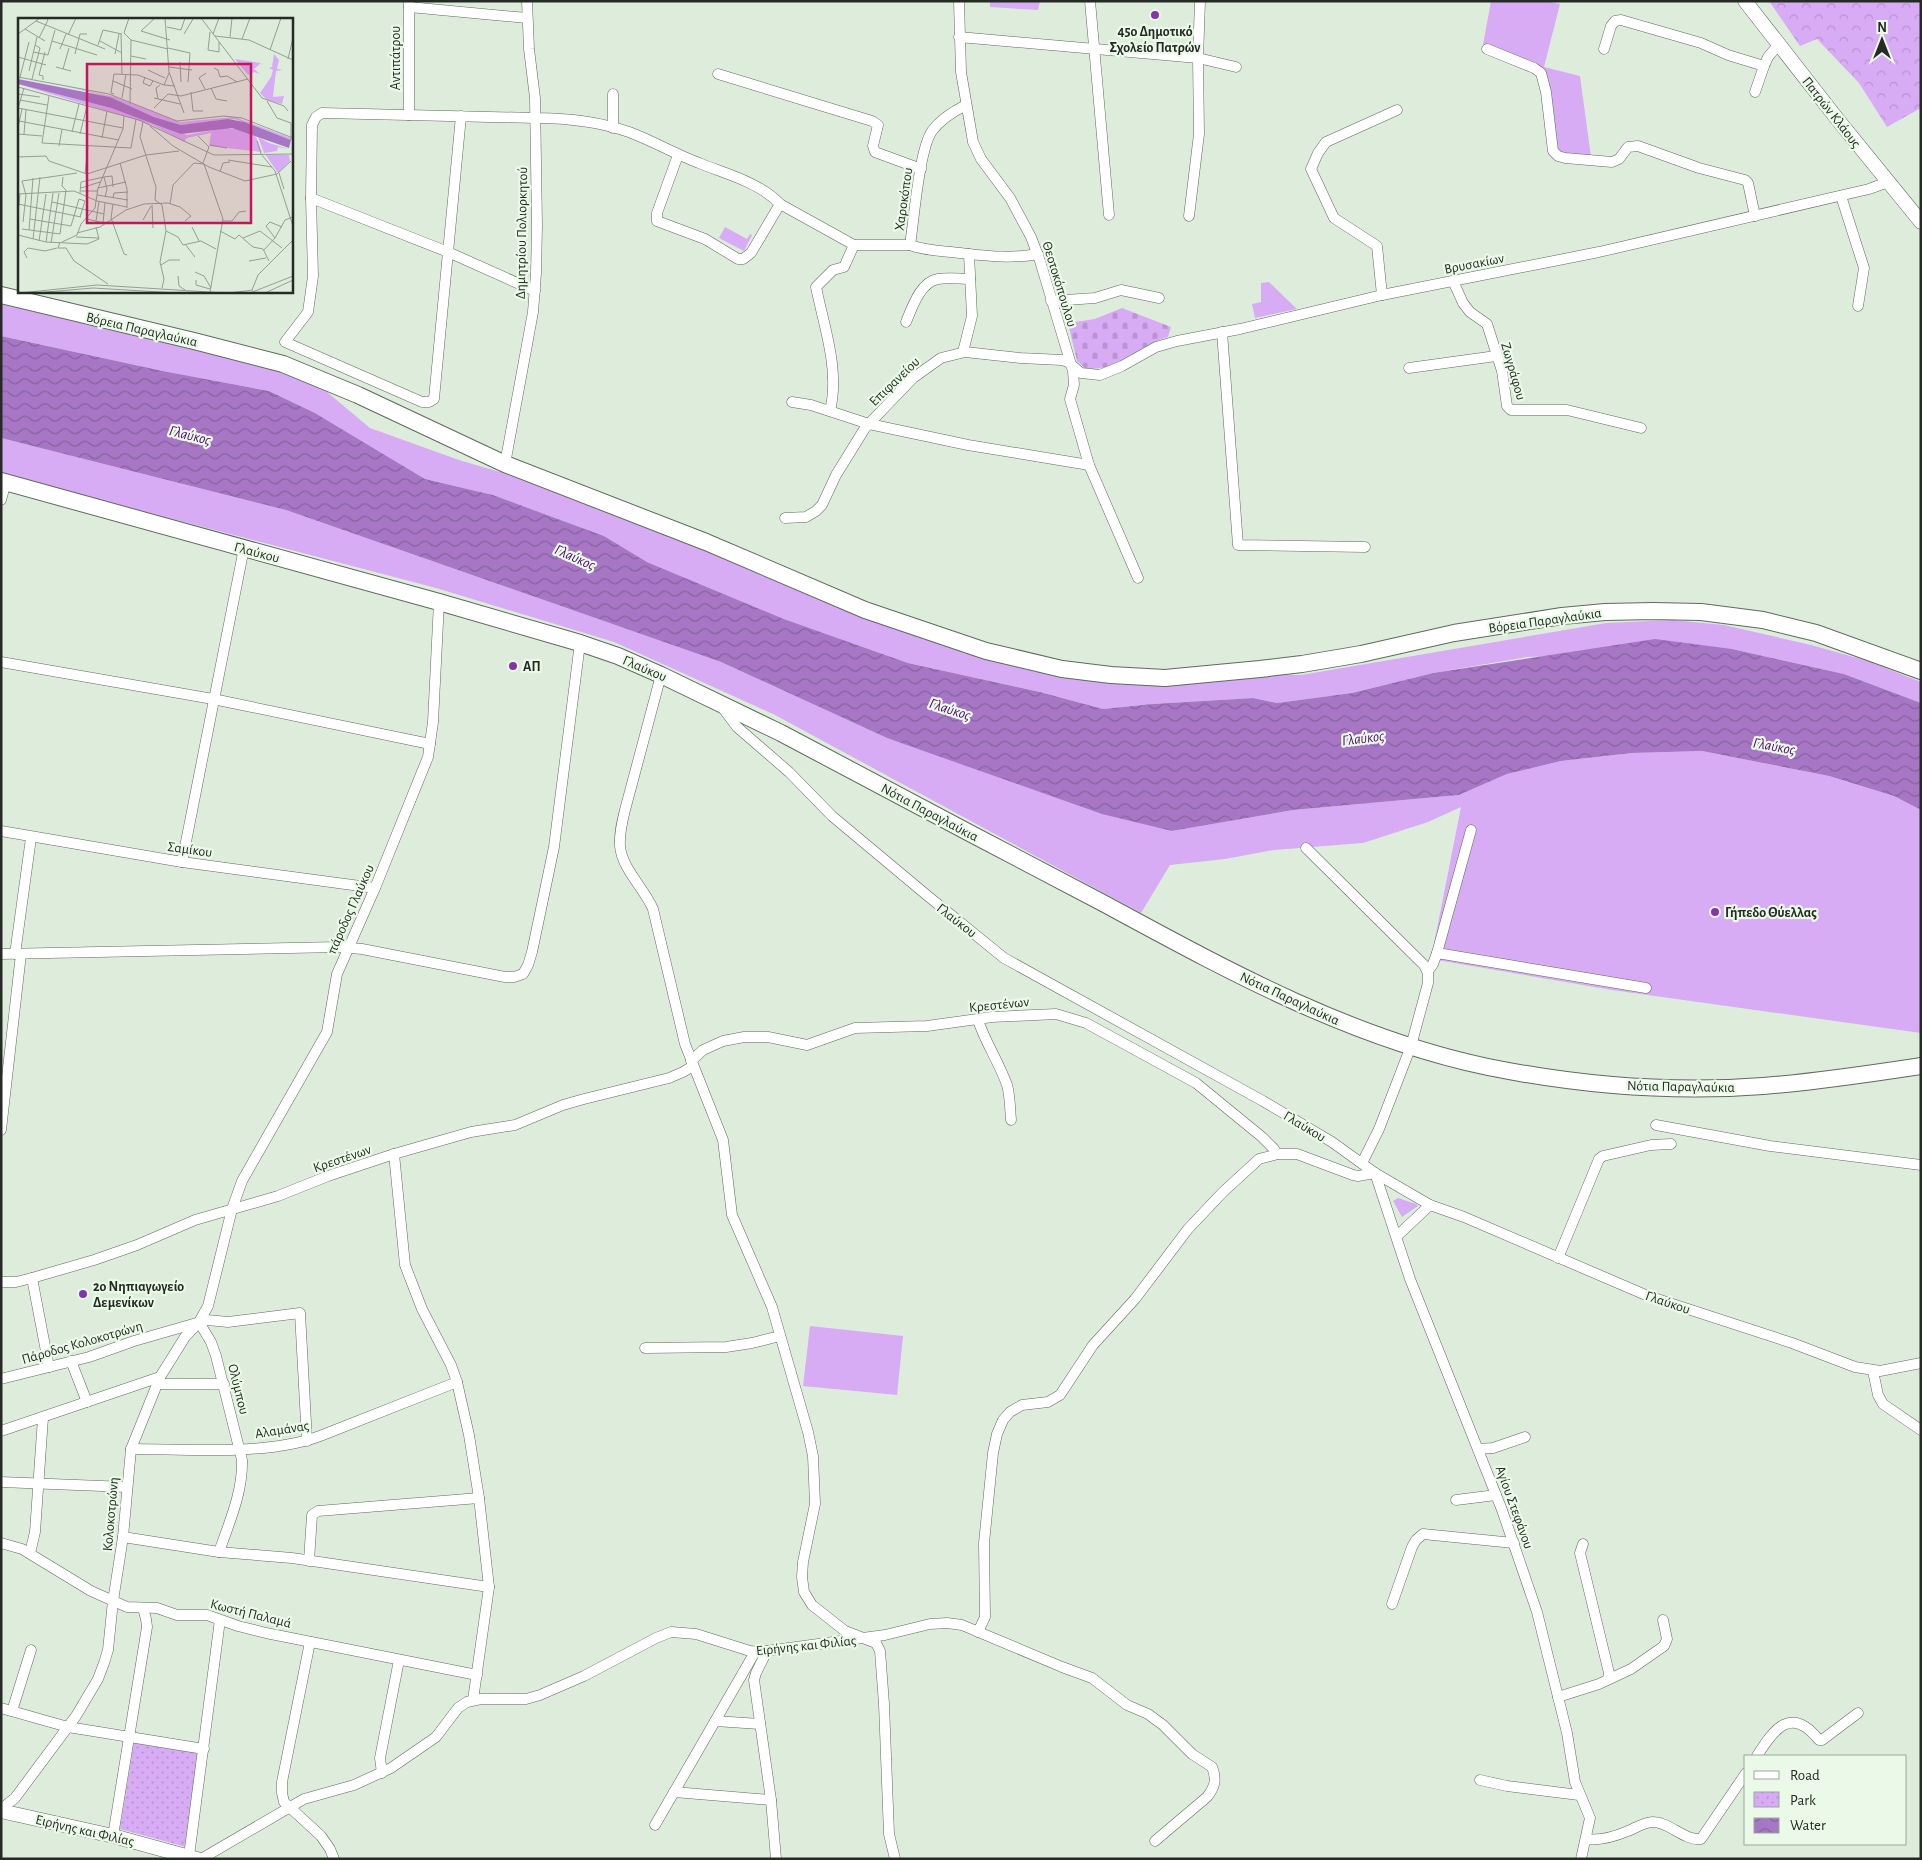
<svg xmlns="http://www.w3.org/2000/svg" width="1922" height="1860" viewBox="0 0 1922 1860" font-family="'Alegreya Sans',sans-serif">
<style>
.grass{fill:#d8abf5}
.forest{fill:url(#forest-crowns)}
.cemetery{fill:url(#cemetery-stones)}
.park{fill:url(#park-dots)}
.water{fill:url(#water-waves)}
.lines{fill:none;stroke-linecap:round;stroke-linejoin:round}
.street-casing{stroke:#5d6b5b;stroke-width:11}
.secondary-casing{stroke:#5d6b5b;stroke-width:15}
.primary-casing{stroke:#5d6b5b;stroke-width:18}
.street{stroke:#fff;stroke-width:10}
.secondary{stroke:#fff;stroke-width:14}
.primary{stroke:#fff;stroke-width:16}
.poi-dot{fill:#8237a9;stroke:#ebfae8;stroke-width:2}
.labels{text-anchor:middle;stroke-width:4.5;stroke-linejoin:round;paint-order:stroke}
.poi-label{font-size:14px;font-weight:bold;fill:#252b24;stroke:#ebfae8;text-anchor:start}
.street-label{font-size:14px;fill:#252b24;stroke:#ebfae8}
.water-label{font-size:15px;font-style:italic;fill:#4e096c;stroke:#ebfae8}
.inset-road{fill:none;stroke:#949f92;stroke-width:1}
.view{fill:#c2185b;fill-opacity:0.15;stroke:#c2185b;stroke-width:2.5}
.inset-edge{fill:none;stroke:#252b24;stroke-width:2.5}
</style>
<defs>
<pattern id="forest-crowns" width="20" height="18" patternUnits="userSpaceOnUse" patternTransform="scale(1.25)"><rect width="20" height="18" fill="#d8abf5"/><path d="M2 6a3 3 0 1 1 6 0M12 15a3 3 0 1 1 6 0" fill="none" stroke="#b993d2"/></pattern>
<pattern id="cemetery-stones" width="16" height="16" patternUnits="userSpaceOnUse" patternTransform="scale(1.25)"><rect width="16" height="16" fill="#d8abf5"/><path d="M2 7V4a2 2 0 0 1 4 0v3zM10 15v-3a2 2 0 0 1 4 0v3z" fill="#b993d2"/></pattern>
<pattern id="park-dots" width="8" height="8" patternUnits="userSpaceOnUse" patternTransform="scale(1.25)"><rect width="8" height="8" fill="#d8abf5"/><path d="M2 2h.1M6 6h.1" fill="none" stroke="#b993d2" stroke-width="1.8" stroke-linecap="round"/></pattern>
<pattern id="water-waves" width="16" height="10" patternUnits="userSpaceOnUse" patternTransform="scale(1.25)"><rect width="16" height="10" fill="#a777c5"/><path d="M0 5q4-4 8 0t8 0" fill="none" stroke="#8862a0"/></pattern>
</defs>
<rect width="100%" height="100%" fill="#deeddb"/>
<g class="grass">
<polygon points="990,1 1040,1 1038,10 990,7"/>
<polygon points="1491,1 1545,1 1560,4 1544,67 1580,76 1591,157 1558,155 1542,70 1483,45"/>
<polygon points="725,227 747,239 750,234 752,235 744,251 719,238"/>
<polygon points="1269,282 1297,309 1255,318 1252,304 1261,302 1261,283"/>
<polygon points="1,304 201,350 286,373 327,392 370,428 459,460 547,486 700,547 837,606 1087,674 1301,675 1606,623 1672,620 1724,625 1811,645 1868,661 1921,682 1921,703 1844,674 1732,649 1527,657 1433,673 1352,693 1277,703 1253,698 1152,704 1103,709 1040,692 908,663 784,619 647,562 604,536 493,495 425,479 315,413 269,391 163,371 1,336"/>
<polygon points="1,438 286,510 721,662 887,738 1172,831 1293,810 1459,795 1507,774 1561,761 1632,753 1702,751 1829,776 1894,796 1921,810 1921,1033 1612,990 1431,959 1461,807 1428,822 1363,843 1274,850 1225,859 1170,865 1141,913 775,715 614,642 436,588 1,474"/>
<polygon points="1398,1198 1416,1204 1418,1206 1402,1217 1393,1201"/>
<polygon points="810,1326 903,1336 897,1395 803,1386"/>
</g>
<polygon class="forest" points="1769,1 1921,1 1921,108 1887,127 1859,83 1817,39 1800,46"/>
<path class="cemetery" d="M1122,308L1171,327L1168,337C1136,346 1120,371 1086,369L1077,361L1068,323L1095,319Z"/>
<polygon class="park" points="134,1742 199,1753 186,1847 120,1829"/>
<polygon class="water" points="1,336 163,371 269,391 315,413 425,479 493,495 604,536 647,562 784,619 908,663 1040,692 1103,709 1152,704 1253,698 1277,703 1352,693 1433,673 1655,639 1732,649 1844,674 1921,703 1921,810 1894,796 1829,776 1702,751 1632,753 1561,761 1507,774 1459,795 1293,810 1172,831 1102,814 887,738 721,662 286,510 1,438"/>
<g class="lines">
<g class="street-casing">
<g id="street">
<polyline points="959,1 961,72 973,142 981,159 1010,198 1031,237 1040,261 1073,371 1074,385 1070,399 1089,465 1138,578"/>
<polyline points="1090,1 1109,215"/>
<polyline points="409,2 409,115"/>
<polyline points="409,7 527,18"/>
<polyline points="959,37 1198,58 1236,67"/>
<polyline points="1487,49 1534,68 1541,73 1546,92 1553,151 1558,156 1565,158 1612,162 1619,159 1628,147 1638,146 1699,168 1745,180 1748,183 1755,216"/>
<polyline points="1604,49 1611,26 1615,21 1621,20 1701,43 1728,55 1764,66 1768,57 1779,44"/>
<polyline points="718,74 872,121 878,125 873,146 875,152 921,169"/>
<polyline points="1755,92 1764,66"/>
<path d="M966,105C954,111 940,120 932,131C919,150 914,220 910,245C926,251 943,251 960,253C988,256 1010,259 1038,254"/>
<path d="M461,116L434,399L429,402H422L285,342L308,312L313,276L311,198L312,125L316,117L322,113C393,115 464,116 535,118C567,118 600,122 629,132C653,141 675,154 699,163C726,174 759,182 780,204L854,245H910"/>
<polyline points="613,128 613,94"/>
<polyline points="678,155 657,213 657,221 705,239 738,259 743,259 751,253 780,204"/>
<polyline points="1841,196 1864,268 1858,306"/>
<polyline points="311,198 448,252 535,291"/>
<polyline points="1189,216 1199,134 1198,58 1200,1"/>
<polyline points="1453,281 1463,303 1470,312 1487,324 1502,371 1507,406 1511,410 1567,410 1641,428"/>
<polyline points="1382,295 1377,246 1334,218 1311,169 1318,153 1326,142 1397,110"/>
<polyline points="1051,301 1095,298 1121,290 1159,298"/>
<path d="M906,322C912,308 920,282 938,279C949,277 960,279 970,279"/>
<polyline points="1222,332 1238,545 1365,547"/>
<polyline points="963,352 972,316 969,254"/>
<polyline points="1409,368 1496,356"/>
<polyline points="792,402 811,405 869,424 968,445 1089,465"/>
<path d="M830,411C840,370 824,327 816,287L833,270L844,267L854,245"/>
<polyline points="505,464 533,312 536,273 537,226 535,98 529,49 527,1"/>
<polyline points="1,500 6,482"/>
<polyline points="785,518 806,517 816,511 822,505 836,475 865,428 913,378 941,358 965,352 1020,358 1062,360 1068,362 1081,373 1100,375 1122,366 1156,347 1177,341 1240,329 1382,295 1599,252 1869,189 1888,182"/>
<polyline points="1,662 213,699 430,744"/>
<path d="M661,675L625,810C622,822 619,834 620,846C622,869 644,888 653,909L685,1044L723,1140L732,1215L772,1307L808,1432L813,1456L815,1504L803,1562L802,1577L804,1592L812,1605L845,1631L876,1643L880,1651L884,1704L889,1834L895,1859"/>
<polyline points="722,707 737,727 789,772 832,816 929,897 1004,958 1263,1101 1332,1142 1375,1173 1430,1205 1464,1217 1648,1296 1792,1343 1855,1367 1880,1371 1921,1363"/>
<polyline points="1,831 182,862 375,888"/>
<polyline points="1306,848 1424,965 1428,973 1428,983 1411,1046 1379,1129 1362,1163"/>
<polyline points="182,862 244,548"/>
<polyline points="1437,953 1646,988"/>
<polyline points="1,954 339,947 362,949 505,977 514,977 523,974 528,965 532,952 554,847 580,643"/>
<polyline points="15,954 31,838"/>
<polyline points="1428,971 1433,964 1437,953 1471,830"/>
<path d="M978,1020C985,1042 999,1062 1007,1085C1010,1095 1010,1109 1011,1120"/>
<polyline points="691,1061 703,1050 723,1041 744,1037 768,1037 807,1045 855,1028 927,1026 992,1017 1056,1014 1086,1023 1196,1083 1262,1137 1274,1149 1277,1154"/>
<polyline points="1656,1125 1770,1146 1921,1165"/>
<polyline points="1,1130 21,954"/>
<polyline points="394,1154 405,1265 422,1309 451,1365 457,1382 469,1435 479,1498 489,1587 473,1700"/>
<polyline points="1397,1236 1430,1205"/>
<polyline points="1558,1258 1599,1159 1603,1156 1651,1145 1671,1144"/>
<polyline points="32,1278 49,1367"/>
<polyline points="1,1282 16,1282 32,1278 94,1260 137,1245 195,1220 278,1196 328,1176 394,1154 471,1132 515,1125 563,1105 584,1099 669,1078 683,1072 693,1066"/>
<path d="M199,1322L211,1342L216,1356L242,1460C243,1492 229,1523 219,1552"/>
<polyline points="645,1348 726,1347 752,1343 780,1336"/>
<polyline points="71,1361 87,1402"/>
<polyline points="1873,1371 1878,1395 1883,1404 1921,1430"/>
<polyline points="1,1379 89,1357 134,1341 207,1320 228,1322 300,1313 307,1441"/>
<polyline points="157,1384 224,1384"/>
<polyline points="1,1431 160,1377"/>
<path d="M131,1449C188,1449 267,1456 320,1436L457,1382"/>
<polyline points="1478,1449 1493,1448 1525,1437"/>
<polyline points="1,1482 127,1487"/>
<polyline points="1456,1500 1496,1495"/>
<polyline points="123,1537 219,1552 292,1558 489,1587"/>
<polyline points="1,1543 22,1549 91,1591 127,1607 157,1608 177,1615 207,1615 238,1626 266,1633 477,1675"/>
<polyline points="1583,1544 1580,1553 1609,1673 1608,1679"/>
<polyline points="30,1553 35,1532 43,1418"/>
<polyline points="309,1561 312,1515 318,1511 479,1498"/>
<polyline points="1392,1604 1412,1547 1416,1540 1423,1534 1514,1543"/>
<polyline points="978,1632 985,1617 984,1543 993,1453 997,1434 1003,1420 1010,1412 1022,1405 1048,1402 1060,1395 1093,1345 1135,1299 1188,1229 1223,1192 1259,1159 1278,1154 1297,1154 1353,1175 1358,1176 1375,1173 1410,1279 1502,1510 1537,1612 1567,1733 1575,1782 1590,1818 1581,1859"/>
<polyline points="310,1642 282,1782 282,1793 284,1802 321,1836 330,1849 334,1859"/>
<polyline points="767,1651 756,1673 754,1680 771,1800 776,1859"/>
<polyline points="1558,1697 1599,1684 1631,1669 1664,1646 1667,1639 1663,1620"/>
<polyline points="1,1708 68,1727 204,1749"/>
<polyline points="12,1711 31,1650"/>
<polyline points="715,1721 760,1724"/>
<path d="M1757,1756C1774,1729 1791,1705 1819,1740H1822L1858,1713"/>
<polyline points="382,1773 380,1758 399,1660"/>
<polyline points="1480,1780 1507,1786 1579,1795"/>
<polyline points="674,1792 771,1800"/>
<polyline points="1,1809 15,1798 76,1716 98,1679 104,1663 108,1650 113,1601 123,1537 131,1449 160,1377 185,1337 199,1322 208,1306 232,1209 242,1181 327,1032 337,974 375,888 428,757 433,722 439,602"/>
<polyline points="655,1825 755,1652"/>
<polyline points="113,1836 147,1627 146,1619 143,1608"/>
<path d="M1586,1839C1599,1841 1616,1836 1628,1831C1636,1828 1644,1822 1653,1822C1670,1822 1684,1841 1701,1839L1746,1773"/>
<polyline points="189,1856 220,1620"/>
<path d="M201,1859L304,1799L354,1785L391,1768L436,1737L458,1708L467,1702L481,1699H526L540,1695L584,1676L656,1638L671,1632L696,1634L750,1651L759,1652L885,1635L930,1624L947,1623L962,1625L1062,1667L1092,1678L1127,1705L1148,1714L1163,1725L1192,1754L1212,1767C1217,1779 1215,1787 1207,1797L1155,1841"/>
</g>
</g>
<g class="secondary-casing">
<g id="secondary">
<polyline points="1745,1 1838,120 1921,222"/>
<polyline points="1,1811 113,1836 197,1859"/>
</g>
</g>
<g class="primary-casing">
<g id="primary">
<polyline points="1,295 194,341 283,364 358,395 505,464 706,542 865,610 986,651 1062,669 1111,675 1165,678 1260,669 1302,664 1361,654 1454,633 1562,616 1605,612 1653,611 1701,612 1763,620 1816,633 1921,671"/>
<path d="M1,481L439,602L580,643L618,656L661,675L781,733C888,790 994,846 1101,902C1225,969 1349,1038 1488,1067C1577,1085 1672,1093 1763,1086C1816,1082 1868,1074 1921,1066"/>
</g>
</g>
<use href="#street" class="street"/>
<use href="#secondary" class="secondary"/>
<use href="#primary" class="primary"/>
</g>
<g class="poi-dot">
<circle cx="1155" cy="15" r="5"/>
<circle cx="513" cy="666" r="5"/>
<circle cx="1715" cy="912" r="5"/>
<circle cx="83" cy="1294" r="5"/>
</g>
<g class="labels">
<g class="poi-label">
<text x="1155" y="36" text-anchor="middle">45ο Δημοτικό<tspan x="1155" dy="16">Σχολείο Πατρών</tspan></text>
<text x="523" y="671">ΑΠ</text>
<text x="1725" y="917">Γήπεδο Θύελλας</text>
<text x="93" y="1291">2ο Νηπιαγωγείο<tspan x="93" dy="16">Δεμενίκων</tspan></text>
</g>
<g class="street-label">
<text transform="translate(395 58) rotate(-90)" y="5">Αντιπάτρου</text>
<text transform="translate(1832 112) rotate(52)" y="5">Πατρών Κλάους</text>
<text transform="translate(903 199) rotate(-82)" y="5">Χαροκόπου</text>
<text transform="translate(521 233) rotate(-89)" y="5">Δημητρίου Πολιορκητού</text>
<text transform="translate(1474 263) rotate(-11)" y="5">Βρυσακίων</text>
<text transform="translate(1060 284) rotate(73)" y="5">Θεοτοκόπουλου</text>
<text transform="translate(142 329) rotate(13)" y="5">Βόρεια Παραγλαύκια</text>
<text transform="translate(1514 371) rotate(74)" y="5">Ζωγράφου</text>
<text transform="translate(894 381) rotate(-44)" y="5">Επιφανείου</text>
<text transform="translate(257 552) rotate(15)" y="5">Γλαύκου</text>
<text transform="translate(1545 620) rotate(-8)" y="5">Βόρεια Παραγλαύκια</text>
<text transform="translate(645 668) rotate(23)" y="5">Γλαύκου</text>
<text transform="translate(930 812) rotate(28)" y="5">Νότια Παραγλαύκια</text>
<text transform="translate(190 849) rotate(8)" y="5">Σαμίκου</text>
<text transform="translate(350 909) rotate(-66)" y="5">πάροδος Γλαύκου</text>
<text transform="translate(957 920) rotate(38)" y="5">Γλαύκου</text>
<text transform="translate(1290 998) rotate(25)" y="5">Νότια Παραγλαύκια</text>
<text transform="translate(999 1004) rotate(-6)" y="5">Κρεστένων</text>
<text transform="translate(1681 1086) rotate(1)" y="5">Νότια Παραγλαύκια</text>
<text transform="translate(1305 1126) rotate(31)" y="5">Γλαύκου</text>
<text transform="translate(342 1158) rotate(-19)" y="5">Κρεστένων</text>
<text transform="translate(1668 1302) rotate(19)" y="5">Γλαύκου</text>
<text transform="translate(82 1342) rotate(-16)" y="5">Πάροδος Κολοκοτρώνη</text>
<text transform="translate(239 1389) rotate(76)" y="5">Ολύμπου</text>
<text transform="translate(282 1429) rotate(-9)" y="5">Αλαμάνας</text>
<text transform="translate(1515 1507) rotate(70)" y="5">Αγίου Στεφάνου</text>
<text transform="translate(110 1514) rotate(-85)" y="5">Κολοκοτρώνη</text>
<text transform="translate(251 1613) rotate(14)" y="5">Κωστή Παλαμά</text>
<text transform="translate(806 1645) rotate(-6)" y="5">Ειρήνης και Φιλίας</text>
<text transform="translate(85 1830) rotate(13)" y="5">Ειρήνης και Φιλίας</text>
</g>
<g class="water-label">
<text transform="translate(190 435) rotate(14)" y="5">Γλαύκος</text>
<text transform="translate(575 557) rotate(24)" y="5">Γλαύκος</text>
<text transform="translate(950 709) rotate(18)" y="5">Γλαύκος</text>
<text transform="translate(1363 738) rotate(-7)" y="5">Γλαύκος</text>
<text transform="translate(1774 746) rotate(10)" y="5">Γλαύκος</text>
</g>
</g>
<g transform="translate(18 18)">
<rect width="275" height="275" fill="#deeddb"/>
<path d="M256,36L261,42L259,51L265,52L258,53L255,79L266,78L264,86L249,82L242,75L253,59L255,52L251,50L254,49ZM30,64L97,79L162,104L216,99L273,120V122L217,101L163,107L136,99L92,79ZM0,66L93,90L169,117L208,110L225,112L238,119L244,134L191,128L193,115L169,120L166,124L135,107ZM240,119L251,125L271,131L260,129L259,133L246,135ZM247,136L271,137L272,143L260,155Z" fill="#d8abf5"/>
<path d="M217,41L243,45L236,51L242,56L236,54L230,57Z" fill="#d8abf5"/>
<path d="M0,61L92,79L136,99L163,107L210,101L226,104L273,122L271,130L214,110L163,116L93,90L0,66Z" fill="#a777c5"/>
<path class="inset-road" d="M137,0L123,13L152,22M183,0L244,80L266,88L270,93M152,1L147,0L151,54L166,95M18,3L87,31M149,9L163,12L167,0M7,11L27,23M192,14L190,32L201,34V24M106,15L113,22L112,86M106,15L111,0M0,16L22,0M103,16L104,56M166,16L175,1M195,16L201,0M50,17L58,0M197,18L231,22L275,42M212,19L214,0M21,20L30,2L28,0M224,21L232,0M113,22L150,31M34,23L79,37M82,23L104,35M80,27L85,12L104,16M150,30L172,35L170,64M42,31L48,16M252,32L263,0M15,34L30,37L37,12M57,36L62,16H69M97,36L101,16M113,38L128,41M0,39L28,47M270,41L275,20M162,44L163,64M38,49L53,53M151,49L174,52M196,50L200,52L202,59L209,58L219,64M45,51L51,30M130,52L147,60M11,53L19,19M151,55L146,67L157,68M0,59L91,76L159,103L206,98L224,100L275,120V147M2,59L11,24M127,59L125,65L132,68L135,63M14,61L22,30L17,27M25,62V58L21,57L27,34M95,63L114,71M0,69L121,102L196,137L275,136M6,70L0,90L105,110M193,70L198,81L209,83M187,71L181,60L188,55M173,74L175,93H185M0,76L22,79M96,76L93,75L96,56L120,57L146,67M31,78L24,125L113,130L118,101M104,80L108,56M136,80L162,86M140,81L138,70L142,67M2,82L29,87M249,83L259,100L273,105M136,90L150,76L163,78L230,61M1,103L101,122M125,104L122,119L138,169L137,182L144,187L148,213L160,219L165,227L183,223L198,231M273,105V122M132,108L155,128L191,149L227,163L259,156L273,143M0,109L4,91M54,114L61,86M0,116L24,118M6,116L8,92M62,116L69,88M180,118L191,129L185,145M84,120L89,93M239,123L243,136L257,153L275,208M192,127L209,130M41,128L44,111M128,137L161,133M0,139L28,138L31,143L69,156L128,137M210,142L254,149M102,145L109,171V190M202,154L205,145L212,144M261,155L266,171M67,156L70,128M86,159L89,171L87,179M63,170L82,164M80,170L108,164M63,173H79M62,175L63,164L86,159L94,158L95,169M0,176L56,173L79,183L109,189M79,177L110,182M95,180L96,175L110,174M34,184L86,196M0,186L63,199M95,186L93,200L106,236L109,237M152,186L155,167L176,145L186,146L205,201L192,274M134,187L135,210M0,195L2,176M12,201L53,208L61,181L67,183L62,199M69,201L86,205M125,202L133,188M78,203L81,184M204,203H214L221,194L228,193M5,204L8,177L4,163L59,155M85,205L87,185M174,209L181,223M4,211L42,216L48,172L44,168L45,159M11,212L15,160M202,213L217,221L221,217L235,229L245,231L251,243M59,215L82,209L108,192L126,186L150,185L162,189L173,198L167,203M0,217L28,224L69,226L81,221L78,209M58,219L80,220M225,220L242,213L264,230M257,220L248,208L252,204L264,209M15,221L22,159M21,223L28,176M28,224L35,175M42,224L40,230H48L56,243L90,266M44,224L59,217L63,206L77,190L80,170L105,111L106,98M33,225L41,175M167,226L177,239M246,232L257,220L267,202L275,199M9,240L6,234L10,230L27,233L39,230M231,243L248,240M143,247L151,242H162M177,254L186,258L193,270M160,258L161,268L167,272M178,262V267L192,271M144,270L146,261L142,244L148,213M234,272L240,257L275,222M2,275L79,267L207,275M17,275L75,270L159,275M69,275H93M211,275L235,272M232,275L275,258M247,275L275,262"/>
<path class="view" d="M69,46H233V205H69Z"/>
<rect width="275" height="275" class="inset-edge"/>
</g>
<rect width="1922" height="1860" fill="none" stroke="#252b24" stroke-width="5"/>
<rect x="1744" y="1755" width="162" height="90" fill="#ebfae8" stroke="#9ca79a"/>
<rect x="1754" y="1771" width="25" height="8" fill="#ffffff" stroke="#9ca79a"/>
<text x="1790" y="1780" font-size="15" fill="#252b24">Road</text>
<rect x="1754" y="1792" width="25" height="15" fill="url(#park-dots)" stroke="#9ca79a"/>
<text x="1790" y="1805" font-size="15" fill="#252b24">Park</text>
<rect x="1754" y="1818" width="25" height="15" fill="url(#water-waves)" stroke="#9ca79a"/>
<text x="1790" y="1830" font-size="15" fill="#252b24">Water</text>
<g transform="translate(1882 40)" stroke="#ebfae8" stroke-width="4" paint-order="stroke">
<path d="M0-4L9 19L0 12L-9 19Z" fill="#252b24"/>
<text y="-8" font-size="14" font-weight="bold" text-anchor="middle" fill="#252b24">N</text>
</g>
</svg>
